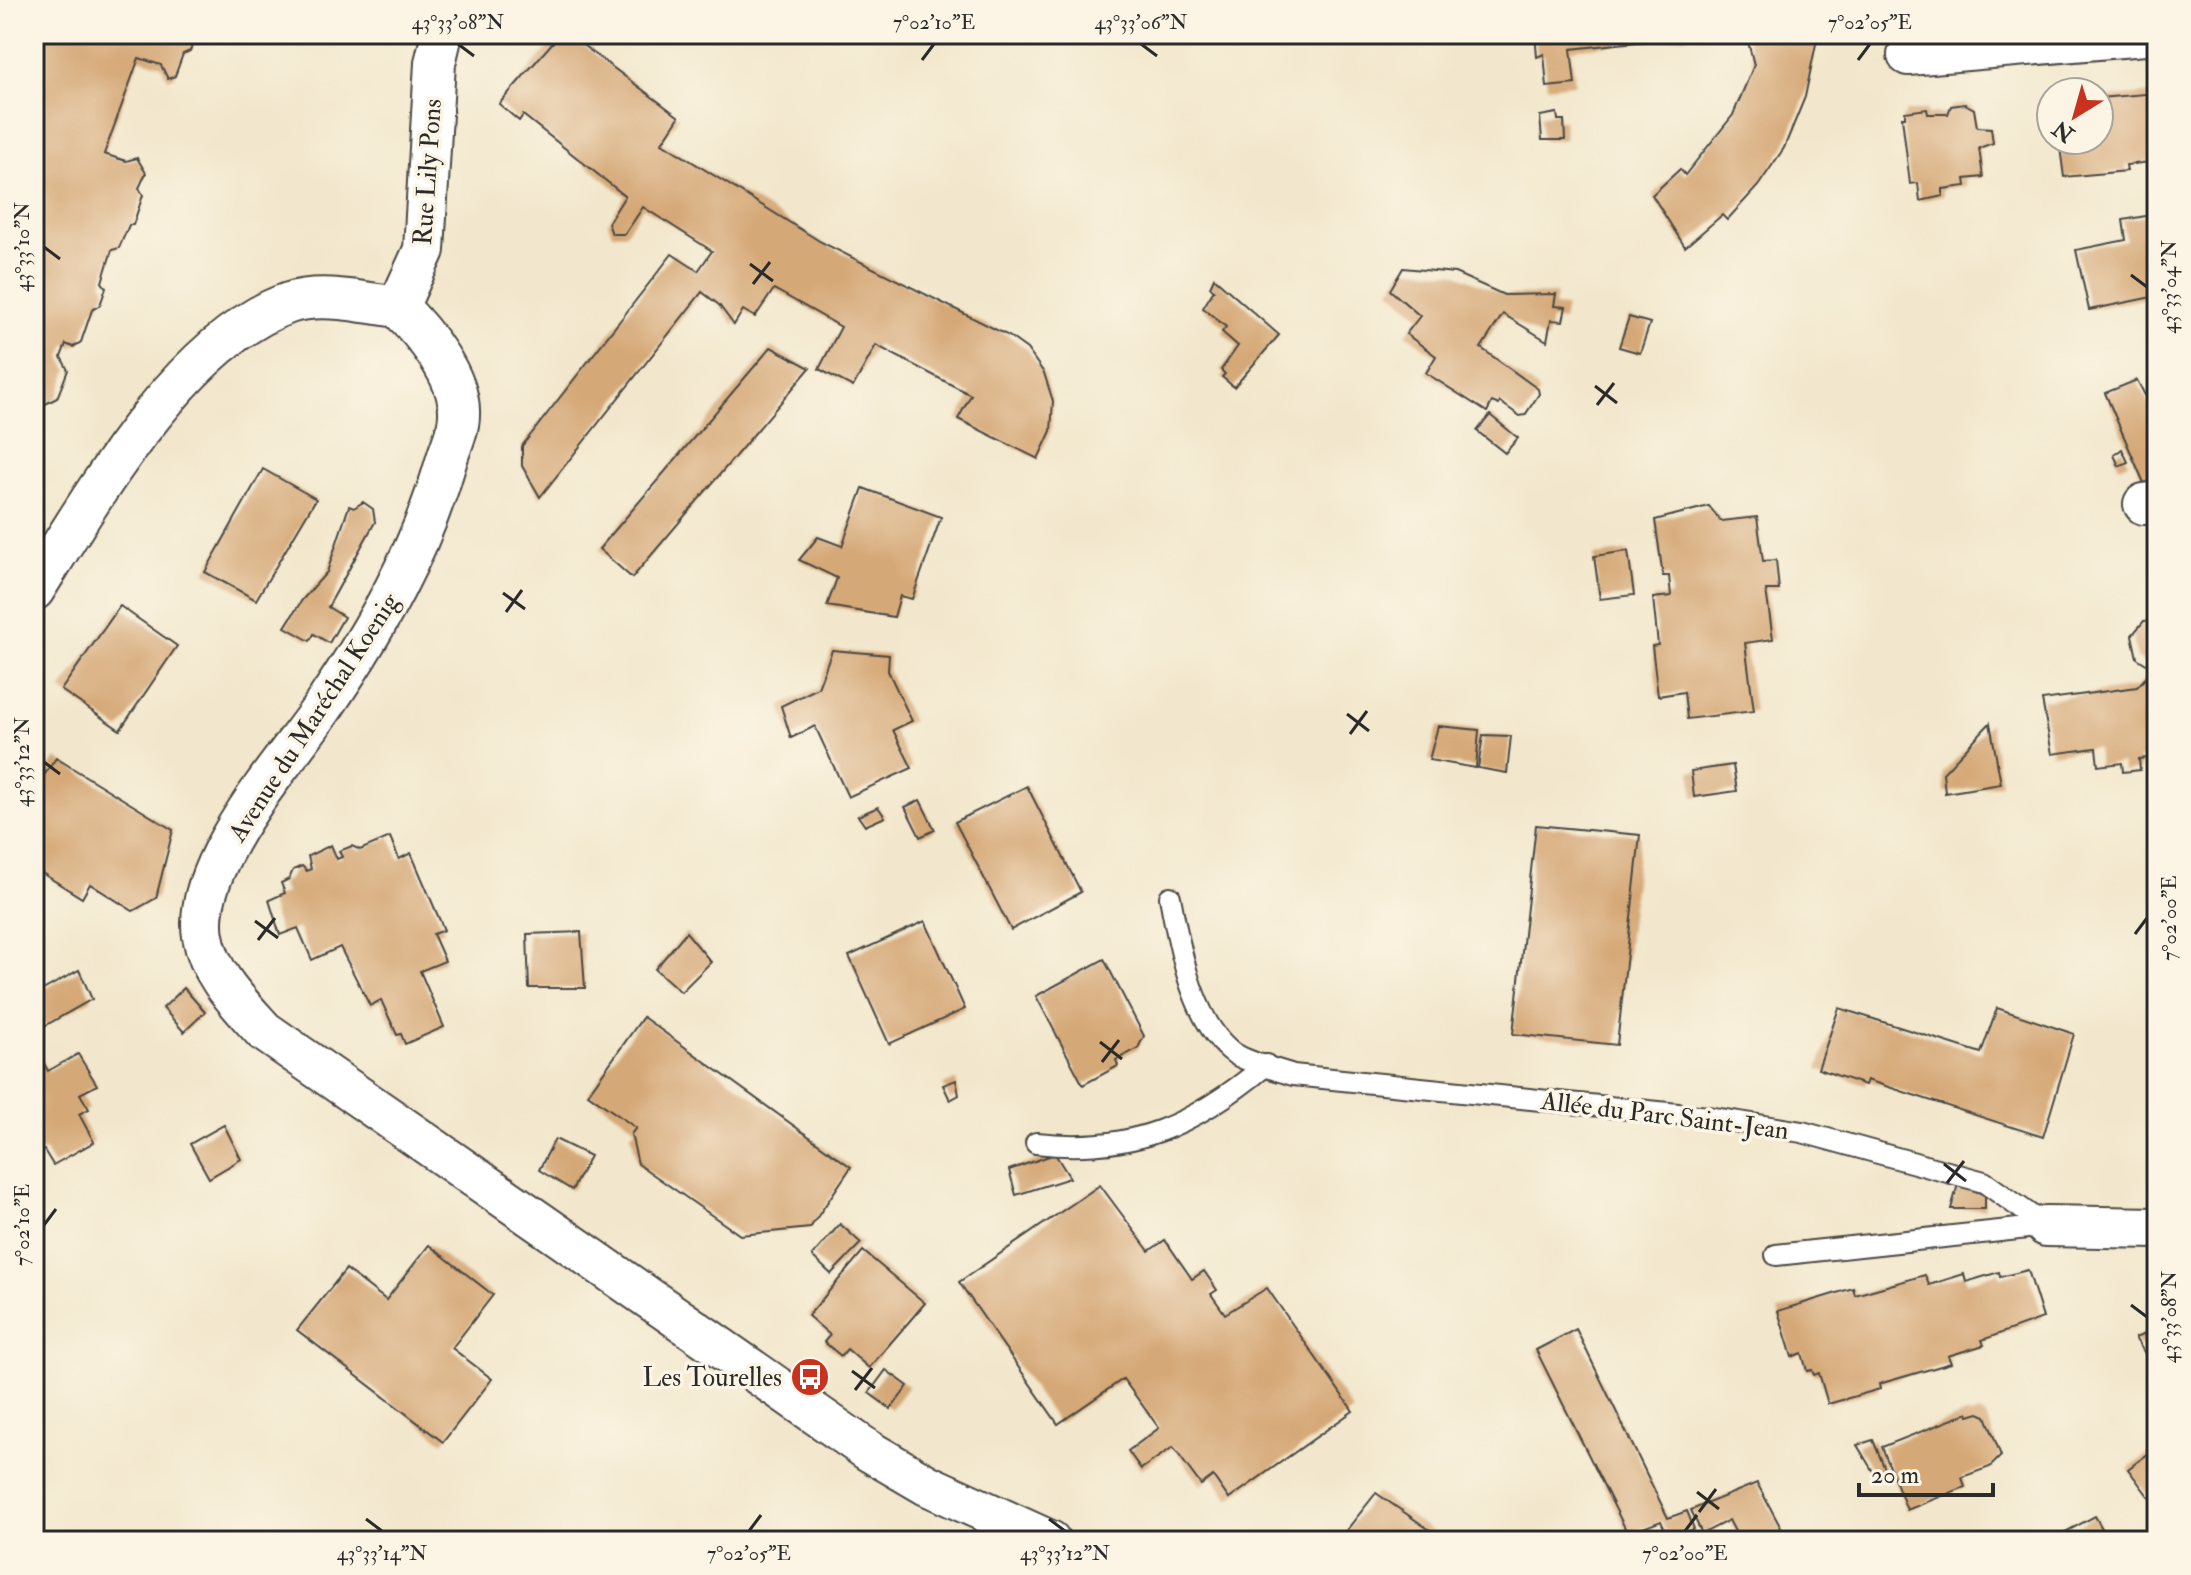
<svg xmlns="http://www.w3.org/2000/svg" width="2191" height="1575" viewBox="0 0 2191 1575" font-family="'IM FELL Double Pica',serif">
<style>
.building{fill:#d5a877}
.lines{fill:none;stroke-linecap:round;stroke-linejoin:round}
.service-casing{stroke:#494743;stroke-width:24}
.minor-casing{stroke:#494743;stroke-width:44}
.service{stroke:#fff;stroke-width:20}
.minor{stroke:#fff;stroke-width:40}
.ticks{fill:none;stroke:#2b2b2b;stroke-width:3}
.labels{text-anchor:middle;stroke-width:7;stroke-linejoin:round;paint-order:stroke}
.street-label{font-size:26px;fill:#2b2b2b;stroke:#fcf5e5}
.poi-label{font-size:26px;fill:#2b2b2b;stroke:#fcf5e5;text-anchor:end}
.neatline{fill:none;stroke:#2b2b2b;stroke-width:3}
.ticks-label{font-size:20px;text-anchor:middle;fill:#2b2b2b}
</style>
<rect width="100%" height="100%" fill="#fcf5e5"/>
<filter id="ink" filterUnits="userSpaceOnUse"><feTurbulence type="fractalNoise" baseFrequency=".0125" numOctaves="2"/><feDisplacementMap in="SourceGraphic" scale="16" xChannelSelector="R" yChannelSelector="G"/><feConvolveMatrix kernelMatrix="1 2 1 2 8 2 1 2 1" color-interpolation-filters="sRGB"/></filter>
<filter id="wash" filterUnits="userSpaceOnUse"><feTurbulence type="fractalNoise" baseFrequency=".006" numOctaves="4" result="noise"/><feDisplacementMap in="SourceGraphic" scale="32" xChannelSelector="R" yChannelSelector="G"/><feGaussianBlur stdDeviation="1.8" result="paint"/><feColorMatrix in="noise" values="0 0 0 0 0 0 0 0 0 0 0 0 0 0 0 0 0 1.4 0 .05"/><feComposite in="paint" operator="in"/></filter>
<g filter="url(#wash)">
<rect width="100%" height="100%" fill="#f2e7cc"/>
<g id="blocks">
<g class="building">
<polygon points="34,34 196,34 190,51 183,54 175,76 168,79 161,65 139,58 104,154 126,161 137,158 146,173 139,188 143,195 133,225 129,225 119,248 112,250 102,282 106,288 100,305 92,310 81,342 73,347 66,344 61,357 68,370 57,398 34,410"/>
<polygon points="560,34 568,34 679,117 662,143 821,242 1009,336 1027,349 1044,373 1053,401 1051,431 1038,459 958,419 971,395 876,345 853,387 819,369 841,327 774,289 755,317 743,310 734,325 719,305 702,292 540,497 522,466 522,446 672,254 698,271 712,251 643,207 625,234 612,234 608,223 625,196 523,115 519,121 499,104"/>
<polygon points="1535,34 1691,34 1691,36 1571,49 1575,84 1547,87 1544,54 1537,57"/>
<polygon points="1746,34 1818,34 1805,97 1784,148 1758,186 1727,220 1722,215 1685,247 1652,195 1680,169 1685,175 1733,115 1754,65"/>
<polygon points="2157,93 2157,161 2126,165 2127,171 2064,177 2059,140 2099,140 2099,98"/>
<polygon points="1965,104 1974,109 1977,127 1991,128 1993,143 1979,148 1983,177 1965,179 1966,186 1943,189 1943,196 1920,201 1918,183 1910,184 1902,117 1905,117 1905,112 1927,109 1928,114 1948,114 1951,106"/>
<polygon points="1557,113 1558,120 1564,120 1565,140 1542,140 1540,116"/>
<polygon points="2157,214 2157,296 2089,310 2076,250 2126,240 2123,220"/>
<polygon points="1403,268 1455,273 1504,295 1556,294 1554,306 1566,307 1563,321 1551,320 1547,341 1503,314 1481,348 1538,389 1539,394 1525,415 1520,416 1500,402 1499,405 1492,402 1487,412 1426,373 1436,356 1406,334 1420,316 1390,290"/>
<polygon points="1214,278 1279,335 1234,387 1222,377 1225,374 1221,370 1238,346 1222,332 1226,327 1203,308 1214,290 1210,287"/>
<polygon points="1629,317 1650,323 1640,353 1619,347"/>
<polygon points="771,347 810,368 632,578 599,549"/>
<polygon points="2137,380 2157,418 2157,480 2144,483 2105,393"/>
<polygon points="1490,415 1518,438 1505,453 1477,431"/>
<polygon points="2122,449 2128,462 2119,466 2114,455"/>
<polygon points="263,469 316,499 256,600 205,572"/>
<polygon points="863,488 941,517 912,599 900,596 894,617 827,606 837,578 799,560 818,537 842,546"/>
<polygon points="363,502 373,509 375,522 328,607 344,617 329,643 314,634 310,641 285,627 302,600 327,572 349,506 354,508"/>
<polygon points="1709,506 1721,521 1757,517 1763,561 1776,560 1779,590 1766,590 1773,639 1745,643 1754,711 1687,719 1684,692 1658,696 1652,646 1658,645 1653,598 1671,596 1669,576 1663,576 1655,520"/>
<polygon points="1628,551 1634,595 1600,599 1594,556"/>
<polygon points="2157,578 2157,619 2155,619 2150,589"/>
<polygon points="120,606 177,646 120,730 61,690"/>
<polygon points="2157,620 2157,757 2139,759 2140,770 2123,772 2122,763 2098,766 2096,748 2052,754 2042,700 2137,687 2154,669 2137,658 2132,635 2144,621"/>
<polygon points="832,650 889,655 888,671 912,721 893,730 912,768 848,797 815,726 791,738 781,706 818,688"/>
<polygon points="1990,723 2001,784 1945,793 1943,773"/>
<polygon points="1438,726 1479,730 1476,768 1429,760"/>
<polygon points="1483,735 1511,736 1507,773 1478,768"/>
<polygon points="56,758 173,830 156,898 133,911 90,884 82,898 34,868 38,856 34,853 34,767 45,774"/>
<polygon points="1733,765 1737,791 1694,797 1691,771"/>
<polygon points="1027,786 1081,892 1011,930 955,822"/>
<polygon points="920,800 935,830 920,837 905,807"/>
<polygon points="878,807 885,817 865,826 858,816"/>
<polygon points="1536,825 1640,835 1617,1045 1513,1034"/>
<polygon points="390,837 399,859 411,853 444,930 433,934 445,961 420,971 444,1027 405,1044 401,1034 397,1035 381,1000 370,1006 340,947 312,960 298,928 280,935 269,900 285,893 281,883 289,879 293,870 302,866 307,871 311,869 308,856 331,845 337,859 342,857 339,851 352,846 360,850"/>
<polygon points="925,921 965,1009 889,1044 849,956"/>
<polygon points="581,932 585,988 529,988 527,934"/>
<polygon points="686,932 711,962 681,992 655,969"/>
<polygon points="1104,959 1144,1036 1138,1048 1116,1060 1118,1066 1083,1085 1036,996"/>
<polygon points="79,970 92,999 34,1032 34,995"/>
<polygon points="184,988 205,1012 184,1032 163,1008"/>
<polygon points="1839,1008 1981,1053 1997,1008 2074,1034 2043,1137 1867,1080 1865,1085 1818,1069"/>
<polygon points="643,1017 851,1167 810,1228 740,1235 638,1164 631,1134 636,1128 588,1094"/>
<polygon points="34,1045 48,1071 78,1054 97,1085 80,1094 89,1109 79,1114 94,1142 53,1165 44,1150 34,1156"/>
<polygon points="956,1080 959,1095 950,1100 943,1085"/>
<polygon points="224,1125 241,1159 209,1178 190,1144"/>
<polygon points="555,1139 590,1156 572,1190 539,1170"/>
<polygon points="1055,1154 1070,1178 1016,1195 1009,1170"/>
<polygon points="1958,1184 1985,1195 1985,1209 1951,1209"/>
<polygon points="1100,1185 1149,1251 1165,1240 1192,1279 1204,1271 1217,1290 1211,1294 1225,1314 1267,1288 1353,1411 1229,1499 1213,1476 1201,1485 1173,1447 1141,1469 1128,1451 1159,1428 1123,1379 1058,1424 959,1282"/>
<polygon points="840,1224 861,1243 831,1274 812,1256"/>
<polygon points="429,1245 493,1295 452,1348 492,1379 443,1442 297,1330 346,1269 386,1300"/>
<polygon points="863,1251 925,1303 869,1368 847,1349 841,1356 824,1342 830,1335 808,1316"/>
<polygon points="2028,1270 2043,1318 1982,1340 1984,1345 1948,1356 1951,1363 1879,1384 1880,1389 1828,1404 1819,1373 1814,1375 1812,1370 1807,1371 1802,1353 1792,1357 1778,1311 1853,1288 1855,1295 1925,1275 1929,1285 1964,1274 1966,1282 1999,1272 2000,1277"/>
<polygon points="1576,1329 1668,1518 1687,1511 1694,1529 1669,1539 1661,1521 1628,1534 1536,1350"/>
<polygon points="2157,1329 2157,1368 2155,1369 2135,1338"/>
<polygon points="886,1370 908,1386 891,1409 869,1393"/>
<polygon points="1968,1413 1969,1416 1979,1413 1986,1416 2001,1456 1990,1467 1962,1477 1965,1487 1907,1510 1882,1447"/>
<polygon points="1873,1440 1885,1469 1875,1475 1857,1445"/>
<polygon points="2157,1447 2157,1508 2128,1469"/>
<polygon points="1757,1483 1788,1541 1740,1541 1729,1520 1702,1534 1691,1510"/>
<polygon points="1376,1493 1446,1541 1338,1541"/>
<polygon points="2095,1516 2109,1541 2058,1541 2056,1537"/>
<rect x="34" y="1523" width="6" height="18"/>
<polygon points="1303,1533 1326,1540 1326,1541 1300,1541"/>
</g>
</g>
</g>
<g filter="url(#ink)">
<use href="#blocks" fill-opacity="0" stroke="#494743" stroke-width="2"/>
<g class="lines">
<g class="service-casing">
<g id="service">
<path d="M1170,897C1179,945 1192,1024 1235,1054C1251,1064 1276,1069 1293,1075L1708,1117L1802,1132L1984,1182L2046,1226"/>
<path d="M1036,1143C1133,1154 1194,1125 1266,1065"/>
<polyline points="1776,1255 2046,1226"/>
</g>
</g>
<g class="minor-casing">
<g id="minor">
<polyline points="1908,55 2157,34"/>
<polyline points="398,307 424,250 435,63 442,34"/>
<polyline points="2144,504 2157,502"/>
<path d="M34,590C91,499 183,339 289,303C322,292 365,303 398,307C423,332 461,377 459,415C459,430 450,447 446,462C421,550 376,629 325,704C287,760 191,864 203,936C209,974 239,1003 264,1031L869,1451L927,1485L1050,1541"/>
<polyline points="2046,1226 2157,1228"/>
</g>
</g>
<use href="#service" class="service"/>
<use href="#minor" class="minor"/>
</g>
</g>
<path class="ticks" d="M458,44L474,56M1141,44L1157,56M922,60L934,44M1858,60L1870,44M44,247L60,259M750,264L773,281M2131,275L2147,287M753,284L770,262M1595,386L1617,403M1597,405L1614,383M503,593L525,609M506,612L522,590M1347,714L1369,731M1350,734L1367,711M44,762L60,774M255,921L278,938M2135,934L2147,918M258,940L275,918M1100,1042L1122,1059M1102,1062L1119,1040M1944,1164L1966,1181M1947,1183L1964,1161M44,1225L56,1209M2131,1305L2147,1317M852,1371L875,1388M855,1390L872,1368M1697,1492L1719,1509M1699,1512L1716,1489M366,1519L382,1531M1049,1519L1065,1531M749,1531L761,1515M1685,1531L1697,1515"/>
<defs>
<g id="bus-disc" transform="scale(2)"><circle r="9.5" fill="#c8321e" stroke="#fcf5e5"/><path d="M-5-6H5V4H4V6H2V4H-2V6H-4V4H-5ZM-3.5-4V0h7V-4ZM-3.5 1.2v1.5H-2V1.2ZM2 1.2v1.5H3.5V1.2Z" fill="#fff"/></g>
</defs>
<g fill-rule="evenodd">
<use href="#bus-disc" x="810" y="1377"/>
</g>
<g class="labels">
<g class="street-label">
<text transform="translate(427 172) rotate(-86)" y="9">Rue Lily Pons</text>
<text transform="translate(313 717) rotate(-57)" y="9">Avenue du Maréchal Koenig</text>
<text transform="translate(1665 1115) rotate(7)" y="9">Allée du Parc Saint-Jean</text>
</g>
<g class="poi-label">
<text x="782" y="1386">Les Tourelles</text>
</g>
</g>
<rect width="2191" height="1575" fill="none" stroke="#fcf5e5" stroke-width="88"/>
<g transform="translate(2075 116) rotate(217)"><circle r="38" fill="#fcf5e5" stroke="#a8a49b" stroke-width="2"/>
<path d="M0-6L14 30L0 20L-14 30Z" fill="#c8321e"/>
<text y="-12" font-size="22" font-weight="bold" text-anchor="middle" fill="#2b2b2b">N</text>
</g>
<path d="M1859 1483v12h134v-12" fill="none" stroke="#2b2b2b" stroke-width="4"/>
<text x="1871" y="1483" font-size="24" fill="#2b2b2b" stroke="#fcf5e5" stroke-width="6" paint-order="stroke">20 m</text>
<rect x="44" y="44" width="2103" height="1487" class="neatline"/>
<g class="ticks-label">
<text x="458" y="29">43°33'08"N</text>
<text x="934" y="29">7°02'10"E</text>
<text x="1141" y="29">43°33'06"N</text>
<text x="1870" y="29">7°02'05"E</text>
<text transform="translate(22 247) rotate(-90)" y="7">43°33'10"N</text>
<text transform="translate(2169 287) rotate(-90)" y="7">43°33'04"N</text>
<text transform="translate(22 762) rotate(-90)" y="7">43°33'12"N</text>
<text transform="translate(2169 918) rotate(-90)" y="7">7°02'00"E</text>
<text transform="translate(22 1225) rotate(-90)" y="7">7°02'10"E</text>
<text transform="translate(2169 1317) rotate(-90)" y="7">43°33'08"N</text>
<text x="382" y="1560">43°33'14"N</text>
<text x="749" y="1560">7°02'05"E</text>
<text x="1065" y="1560">43°33'12"N</text>
<text x="1685" y="1560">7°02'00"E</text>
</g>
</svg>
